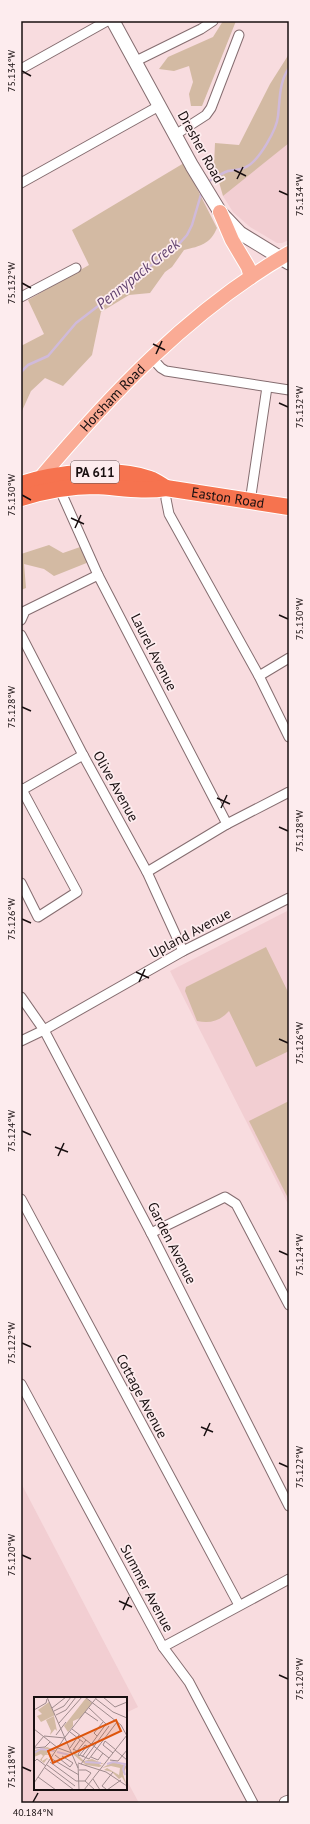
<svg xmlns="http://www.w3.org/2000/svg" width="310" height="1824" viewBox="0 0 310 1824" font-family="'PT Sans',sans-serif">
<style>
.built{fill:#f2ced2}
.green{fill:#d3baa3}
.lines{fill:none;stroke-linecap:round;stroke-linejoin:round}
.stream{stroke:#d0bada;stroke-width:2.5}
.street-casing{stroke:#856d70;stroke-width:11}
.secondary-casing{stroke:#856d70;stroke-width:15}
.primary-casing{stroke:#fff;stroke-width:16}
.highway-casing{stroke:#fff;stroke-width:18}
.street{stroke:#fff;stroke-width:9}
.secondary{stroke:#fff;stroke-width:13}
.primary{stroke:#faab95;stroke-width:14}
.highway{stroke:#f6734f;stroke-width:16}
.ticks{fill:none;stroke:#180f10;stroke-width:1.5}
.labels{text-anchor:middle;stroke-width:3.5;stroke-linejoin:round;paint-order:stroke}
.shield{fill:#fdecee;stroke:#5d5153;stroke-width:1}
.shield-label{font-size:13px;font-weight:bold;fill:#180f10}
.street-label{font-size:14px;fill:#180f10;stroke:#fdecee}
.water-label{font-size:15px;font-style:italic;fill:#634470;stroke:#fdecee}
.inset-river{fill:none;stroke:#d0bada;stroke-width:2}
.inset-road{fill:none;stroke:#9e8a8c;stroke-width:1}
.view{fill:#de550c;fill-opacity:0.15;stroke:#de550c;stroke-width:2}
.inset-edge{fill:none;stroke:#180f10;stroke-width:2}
.neatline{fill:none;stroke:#180f10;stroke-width:1.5}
.ticks-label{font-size:10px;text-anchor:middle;fill:#180f10}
</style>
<rect width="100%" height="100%" fill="#f8dcdf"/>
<g class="built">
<polygon points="289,139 289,240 282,243 277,243 250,227 233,212 223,196"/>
<polygon points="289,910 289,1206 170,971"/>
<polygon points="21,1483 138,1707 126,1713 126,1698 35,1698 35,1789 126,1789 126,1779 139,1803 21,1803"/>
</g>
<g class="green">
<polygon points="223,21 236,21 202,106 191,106 189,94 193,82 189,66 174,71 159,69 168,57 213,37"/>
<polygon points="289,54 289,143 223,196 214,165 215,143 239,145 270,84"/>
<path d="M184,163L217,228C210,244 201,246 184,250L172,267L165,272L150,293L129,295L101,312L92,355L63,386L45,378L31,391L21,413V346L44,334L28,300L89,265L72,230Z"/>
<polygon points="49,545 63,553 83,546 89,562 54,576 44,569 24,564 26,588 21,590 21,554"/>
<path d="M266,947L289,994V1051L256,1067L229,1011C220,1021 210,1024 197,1021L185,991L186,987Z"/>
<polygon points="289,1101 289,1200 249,1121"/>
</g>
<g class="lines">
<g class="stream">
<path d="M206,183C213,179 220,174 228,171C233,170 241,170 246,167C259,161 277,129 278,116C280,99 279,82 289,68"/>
<polyline points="21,372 28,365 48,356 76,323 179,244 187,235 192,225 202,191"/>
</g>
<g class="street-casing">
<g id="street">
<polyline points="134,62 201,29 213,21"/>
<polyline points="21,69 107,21"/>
<polyline points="175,135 206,115 211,108 239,35"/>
<polyline points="21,183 159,106"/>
<polyline points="21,297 76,268"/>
<polyline points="151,357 161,368 166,371 289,390"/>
<polyline points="166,488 166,499 169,514 259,676 289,737"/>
<polyline points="60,490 98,575 227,824"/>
<polyline points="250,502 267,387"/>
<polyline points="21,620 25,611 98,575"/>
<polyline points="21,635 83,755 147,872 183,951"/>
<polyline points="259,676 289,658"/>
<polyline points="21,788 77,892 38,917 21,883"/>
<polyline points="22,790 83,755"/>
<polyline points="147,872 227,824 289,792"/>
<polyline points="21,997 44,1030 151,1233 289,1506"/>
<polyline points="21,1041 44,1030 183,951 289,898"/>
<polyline points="21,1199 239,1605"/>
<polyline points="151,1233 225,1197 236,1204 289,1305"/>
<polyline points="21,1384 163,1647 189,1682 253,1803"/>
<polyline points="163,1647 289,1579"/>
</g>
</g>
<g class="secondary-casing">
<g id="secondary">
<polyline points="113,21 192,166 220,212 240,233 289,263"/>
<polyline points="286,1803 289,1802"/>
</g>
</g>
<g class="primary-casing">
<g id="primary">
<polyline points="220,212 232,240 248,267 251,277"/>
<path id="s1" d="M37,482C110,395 190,310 289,253"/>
</g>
</g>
<g class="highway-casing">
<g id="highway">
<path d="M21,484C55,473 116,466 150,479C156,481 161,485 166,488"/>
<path id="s2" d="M21,498C44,491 71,486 95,486C119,487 142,492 166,488L289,507"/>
</g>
</g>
<use href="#street" class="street"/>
<use href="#secondary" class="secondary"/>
<use href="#primary" class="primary"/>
<use href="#highway" class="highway"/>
</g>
<path class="ticks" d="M22,71L31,76M234,170L246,176M237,179L243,167M279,191L288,195M22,283L31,288M153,344L165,350M156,354L162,341M279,403L288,407M22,495L31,500M71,518L84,524M75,528L81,515M279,615L288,619M22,707L31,711M217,798L230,804M221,808L227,795M279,827L288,831M22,919L31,923M136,972L149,978M139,982L145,969M279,1039L288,1043M22,1131L31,1135M55,1147L68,1152M58,1156L64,1143M279,1251L288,1255M22,1343L31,1347M201,1427L213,1432M204,1436L210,1423M279,1463L288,1467M22,1555L31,1559M119,1601L132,1607M123,1610L129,1597M279,1675L288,1679M22,1767L31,1771M33,1802L38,1793"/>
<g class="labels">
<rect class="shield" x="71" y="461" width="48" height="22" rx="3"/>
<g class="shield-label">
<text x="95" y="477">PA 611</text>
</g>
<g class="street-label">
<text transform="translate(201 147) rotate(61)" y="5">Dresher Road</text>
<text dy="5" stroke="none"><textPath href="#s1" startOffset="113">Horsham Road</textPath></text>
<text dy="5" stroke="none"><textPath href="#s2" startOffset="209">Easton Road</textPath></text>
<text transform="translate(154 652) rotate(63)" y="5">Laurel Avenue</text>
<text transform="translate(116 786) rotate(61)" y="5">Olive Avenue</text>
<text transform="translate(190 933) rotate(-28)" y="5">Upland Avenue</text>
<text transform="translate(172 1243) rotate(63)" y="5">Garden Avenue</text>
<text transform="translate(142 1396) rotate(62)" y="5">Cottage Avenue</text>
<text transform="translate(147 1588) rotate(62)" y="5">Summer Avenue</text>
</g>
<g class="water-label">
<text transform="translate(138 274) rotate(-39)" y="5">Pennypack Creek</text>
</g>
</g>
<g transform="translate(34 1697)">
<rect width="93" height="93" fill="#f8dcdf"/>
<path d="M52,1L58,6L46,21L39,24V29L34,35L30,29ZM15,5L21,18L7,25L3,19L8,17L4,13ZM20,19L23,34L21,32L16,38L17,34L12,23ZM13,50L23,54H15L13,57H20L11,58L8,62V64L13,61L15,63L13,62L10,66L6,63L9,59L7,57L0,60L1,53ZM39,53L50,64L58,62L70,67H65L68,69L65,70L52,68L40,58ZM79,65L93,69L89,77L93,89L88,80L85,82L78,75L70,73L73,71L85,78L86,71L77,69L68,71Z" fill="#d3baa3"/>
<path class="inset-river" d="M23,55L36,58M0,56L7,52L20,54M51,65L67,66M73,67L79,65L91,67L89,72L91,78"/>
<path class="inset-road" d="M13,0L44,71M51,0L87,28L93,39M69,0L81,10L93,5M62,2L79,15L93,21M18,11L32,0M55,11L73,28M0,13L12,6L13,2M20,14L30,9L37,0M51,15L64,24M22,18L32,13L42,0M25,26L48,0M0,32L24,51L38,56M38,32L75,61M36,35L49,45M22,38L32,25M63,39L60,36L69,25M31,40L63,0M51,48L53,49L45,59L44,57ZM0,51L10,39L31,41M0,51L11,50L16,45M36,51L45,38M39,52L43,54L52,43M39,53L46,43M81,53L93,63M79,56L69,48L71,44L82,53M21,58L36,70L39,66L28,59M46,58L55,62L83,25M48,60L72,27M57,60L64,63L69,56M18,62L45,78M76,63L84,64L93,53M0,65L3,62L12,69M16,65L42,84H51L61,93M44,66L72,75L93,89M44,67L45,93M47,67L75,29M13,68L41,89M11,71L40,93M45,73H52L57,76L51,84M4,80L22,93M59,82L66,93M0,86L31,40M72,92L68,89L79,75M50,93L93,38M73,93L87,83"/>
<path class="view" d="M82,23L87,34L19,66L14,54Z"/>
<rect width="93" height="93" class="inset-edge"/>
</g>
<rect width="310" height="1824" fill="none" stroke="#fdecee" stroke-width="44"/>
<rect x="22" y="22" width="266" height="1780" class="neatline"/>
<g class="ticks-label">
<text transform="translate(11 71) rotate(-90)" y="4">75.134°W</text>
<text transform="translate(299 195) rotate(-90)" y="4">75.134°W</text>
<text transform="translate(11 283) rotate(-90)" y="4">75.132°W</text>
<text transform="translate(299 407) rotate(-90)" y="4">75.132°W</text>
<text transform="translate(11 495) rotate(-90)" y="4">75.130°W</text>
<text transform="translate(299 619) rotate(-90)" y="4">75.130°W</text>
<text transform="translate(11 707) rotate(-90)" y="4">75.128°W</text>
<text transform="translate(299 831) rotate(-90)" y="4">75.128°W</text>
<text transform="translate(11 919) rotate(-90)" y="4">75.126°W</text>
<text transform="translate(299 1043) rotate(-90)" y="4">75.126°W</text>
<text transform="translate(11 1131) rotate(-90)" y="4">75.124°W</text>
<text transform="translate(299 1255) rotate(-90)" y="4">75.124°W</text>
<text transform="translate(11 1343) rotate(-90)" y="4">75.122°W</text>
<text transform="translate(299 1467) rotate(-90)" y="4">75.122°W</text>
<text transform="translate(11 1555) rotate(-90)" y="4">75.120°W</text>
<text transform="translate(299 1679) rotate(-90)" y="4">75.120°W</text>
<text transform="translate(11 1767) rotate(-90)" y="4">75.118°W</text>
<text x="33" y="1816">40.184°N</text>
</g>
</svg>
